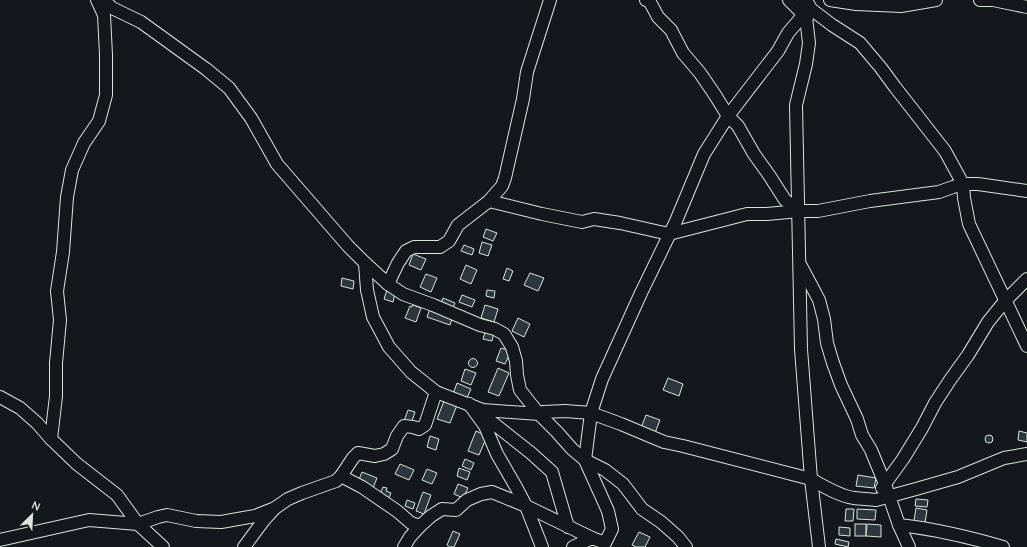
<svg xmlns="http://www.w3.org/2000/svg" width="1027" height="547" viewBox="0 0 1027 547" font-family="Quicksand,sans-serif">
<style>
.building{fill:#2c363c;stroke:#d8e6dc}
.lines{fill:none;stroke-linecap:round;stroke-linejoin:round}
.minor-casing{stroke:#d8e6dc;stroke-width:14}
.minor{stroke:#14181c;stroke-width:12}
</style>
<rect width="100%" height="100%" fill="#14181c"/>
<g class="building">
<polygon points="486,229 497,233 493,241 483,237"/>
<polygon points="482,242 492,245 488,256 479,253"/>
<polygon points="464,245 474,249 472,255 461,251"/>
<polygon points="413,254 426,259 421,270 409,265"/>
<polygon points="466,265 477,270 471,284 460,279"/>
<polygon points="507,268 513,271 509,281 503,279"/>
<polygon points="530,273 544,278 538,291 524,285"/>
<polygon points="426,274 437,278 431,292 420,287"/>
<polygon points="342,278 354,281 353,289 341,286"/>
<polygon points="387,290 395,293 393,302 384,299"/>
<polygon points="487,290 495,291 494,298 486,296"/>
<polygon points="462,295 475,300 472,307 459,302"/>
<polygon points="443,298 455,303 452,310 440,306"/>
<polygon points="413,305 421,308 416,322 405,318 410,306 412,307"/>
<polygon points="485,305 498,309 494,322 481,318"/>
<polygon points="430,308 453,316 450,325 427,317"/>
<polygon points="518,318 530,324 524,337 512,331"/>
<polygon points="486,329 494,332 492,341 483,339"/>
<polygon points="501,348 511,351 505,364 496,361"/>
<circle cx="473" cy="363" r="4.5"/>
<polygon points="498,368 509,373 499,396 488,392"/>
<polygon points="465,369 476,373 471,385 461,381"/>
<polygon points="668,378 683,384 679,396 663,390"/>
<polygon points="457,383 471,389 466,400 453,394"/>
<polygon points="444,401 457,405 450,423 437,419"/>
<polygon points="408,410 415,412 411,424 404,421"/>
<polygon points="646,415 660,420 655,433 641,428"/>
<polygon points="476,431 487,436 479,455 468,451"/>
<polygon points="1019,431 1027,433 1027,442 1018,440"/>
<circle cx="989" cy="439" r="4"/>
<polygon points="430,436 439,439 436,450 427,447"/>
<polygon points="465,459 474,463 471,470 462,466"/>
<polygon points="400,464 414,470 409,480 395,474"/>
<polygon points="459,468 470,472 467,480 457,476"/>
<polygon points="427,469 437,473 432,484 422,480"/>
<polygon points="362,472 377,478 373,488 358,482"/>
<polygon points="858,475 876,478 874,488 856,486"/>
<polygon points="458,484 468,488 463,498 454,494"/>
<polygon points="383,487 387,488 386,491 391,493 388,500 379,496"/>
<polygon points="423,492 431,495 424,514 416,511"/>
<polygon points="916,499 928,500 927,507 915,506"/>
<polygon points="407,500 415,503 413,509 405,506"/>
<polygon points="916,508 927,510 925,523 914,521"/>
<polygon points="846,509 854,509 853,521 845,521"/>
<polygon points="857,509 876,510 875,520 857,519"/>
<rect x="855" y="524" width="11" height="12"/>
<polygon points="867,524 881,525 881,537 866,536"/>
<polygon points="839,527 850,528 850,536 839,535"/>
<polygon points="453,531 460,534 454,547 450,547 447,545"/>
<polygon points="639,532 650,537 645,547 636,547 632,545"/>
<polygon points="836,539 849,542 848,547 835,544"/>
</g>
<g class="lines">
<g class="minor-casing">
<g id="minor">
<polyline points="104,0 112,8 141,22 206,69 229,88 251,118 277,164 348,246 365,263 388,284 403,294 433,305 480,325 495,329 504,334 512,347 516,361 517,375 520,390 539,414 557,432 572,449 585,460 605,470 623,484 642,509 661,522 678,537 686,547"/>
<polyline points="646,0 650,2 658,17 671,30 683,53 700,73 715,95 728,116 738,126 754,154 769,175 785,200 799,211 818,211 870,201 939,192 953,187 963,184 978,184 1027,191"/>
<polyline points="789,0 807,18"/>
<polyline points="804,0 809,43 806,64 796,105 801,349 811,479 819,547"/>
<polyline points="806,0 811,9 832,25 860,43 881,68 895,87 945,151 963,184 964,198 969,224 1027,346"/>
<polyline points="830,0 856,4 901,6 936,0"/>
<polyline points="980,0 993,0 1027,7"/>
<polyline points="489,201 542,214 582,222 594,219 620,223 669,234 747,214 767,214 799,211"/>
<path d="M365,263L367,290L373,317L389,347L411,372L436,392L483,410L539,414L543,412L565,411L591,413L621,424L664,442L683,446L811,479C823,486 839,496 854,498C861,499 868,499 876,500L916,489L958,477L1004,458L1027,454"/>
<polyline points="801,266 819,300 824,319 827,343 833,363 841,385 857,419 862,435 871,450 885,484 889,496 899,525 909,547"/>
<polyline points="388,284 398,263 406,251 414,247 440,247 449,241 458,225 489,201 502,186 505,178 523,99 527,72 550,0"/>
<polyline points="0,397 20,408 37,423 51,439 77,464 117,495 138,524 163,547"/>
<polyline points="51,439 56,396 56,363 60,320 57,291 63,252 67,197 72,170 84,143 99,121 106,95 106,55 104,15 97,0"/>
<polyline points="341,476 362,487 397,511 411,523 420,526 431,516 442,509 456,510 467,500 481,494 492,492 526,506 592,538"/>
<polyline points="882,488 903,459 922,428 935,403 950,380 968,355 988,322 1005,301 1027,279"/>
<path d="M899,525C935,529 969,537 1003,547"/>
<polyline points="0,540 89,520 138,524 158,517 167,515 196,521 221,522 255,516 275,508"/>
<polyline points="244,547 264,520 275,508 288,499 302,493 336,481 341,476 353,458 358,453 375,456 384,454 392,449 397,436 404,426 413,427 419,429 425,425 436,392"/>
<polyline points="404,547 410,537 420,526"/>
<polyline points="542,547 526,506 516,487 497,454 485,426 469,404 531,453 552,472 568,527"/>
<polyline points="573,547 592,538 605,543 612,529 608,511 585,460 591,413 602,379 641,293 676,221 704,154 728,116 778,51 788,33 806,12"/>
</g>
</g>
<use href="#minor" class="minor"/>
</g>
<g transform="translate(32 515) rotate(24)" stroke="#14181c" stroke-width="3" paint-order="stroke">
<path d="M0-3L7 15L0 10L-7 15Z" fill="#d8e6dc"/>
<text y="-6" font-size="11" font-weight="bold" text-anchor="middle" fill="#d8e6dc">N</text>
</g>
</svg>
